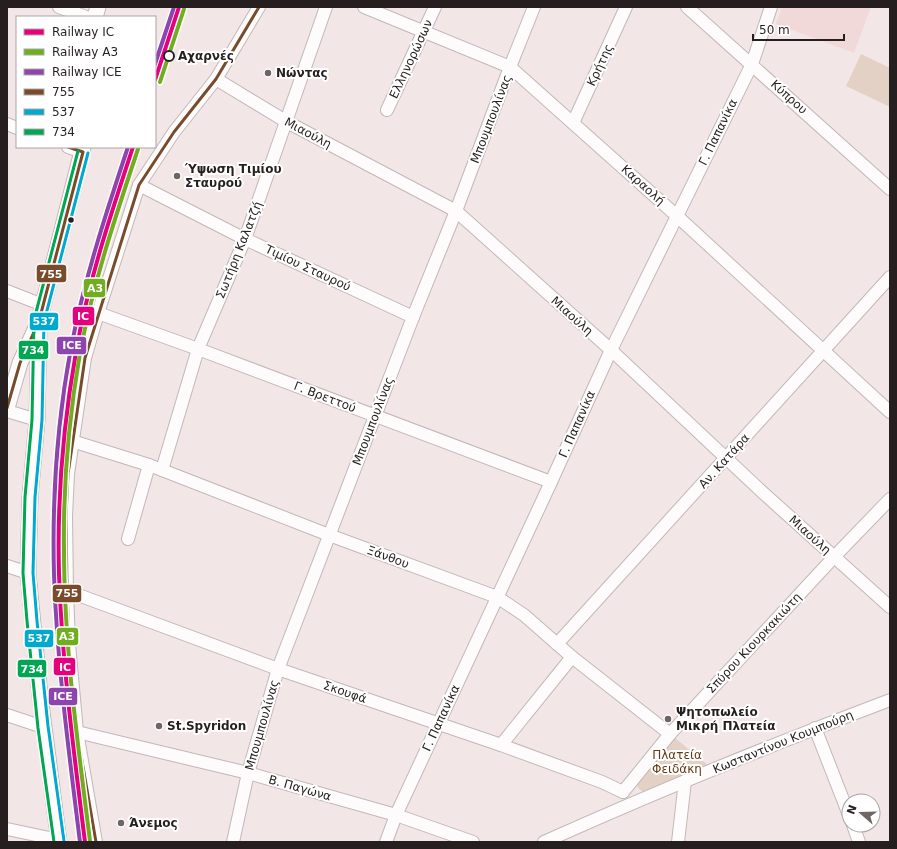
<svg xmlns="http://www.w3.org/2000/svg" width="897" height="849" viewBox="0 0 897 849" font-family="'DejaVu Sans',sans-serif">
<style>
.built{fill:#f1d9d9}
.green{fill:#e3d1c6}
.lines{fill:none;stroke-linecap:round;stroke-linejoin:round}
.minor-casing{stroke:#c2b8b8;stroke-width:14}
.major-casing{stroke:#c2b8b8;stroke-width:17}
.minor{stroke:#fdfbfb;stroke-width:12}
.major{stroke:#fdfbfb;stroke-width:15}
.bus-1-casing{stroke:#fff;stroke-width:6}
.bus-2-casing{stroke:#fff;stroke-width:6}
.bus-3-casing{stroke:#fff;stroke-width:6}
.bus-1{stroke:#7a4b2a;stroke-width:3}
.bus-2{stroke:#00a9ce;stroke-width:3}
.bus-3{stroke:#00a651;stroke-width:3}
.rail-1-casing{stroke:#fff;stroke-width:7}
.rail-2-casing{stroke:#fff;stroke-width:7}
.rail-3-casing{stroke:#fff;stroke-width:7}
.rail-1{stroke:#e5007d;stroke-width:4}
.rail-2{stroke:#70ae20;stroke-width:4}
.rail-3{stroke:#8e44ad;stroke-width:4}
.stop-dot{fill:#fff;stroke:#271f1f;stroke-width:2}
.poi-dot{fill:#6e6565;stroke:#fff;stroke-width:1.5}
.bus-dot{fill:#271f1f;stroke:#fff;stroke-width:1.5}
.labels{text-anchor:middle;stroke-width:4;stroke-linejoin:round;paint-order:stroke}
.stop-label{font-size:12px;font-weight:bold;fill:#271f1f;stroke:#fff;text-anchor:start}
.street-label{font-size:12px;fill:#271f1f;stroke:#fff}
.poi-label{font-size:12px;font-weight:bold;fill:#271f1f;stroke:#fff;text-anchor:start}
.park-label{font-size:12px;fill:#623a11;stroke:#fff}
.line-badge{stroke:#fff;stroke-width:1.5}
.badge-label{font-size:11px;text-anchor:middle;font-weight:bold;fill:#fff}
</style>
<rect width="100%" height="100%" fill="#f3e6e6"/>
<polygon class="built" points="782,7 871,7 854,53 776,24"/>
<g class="green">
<polygon points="861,54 890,68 890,107 846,86"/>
<path d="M675,738L709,766L647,794C639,790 637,788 636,779Z"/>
</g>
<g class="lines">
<g class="minor-casing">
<g id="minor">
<polyline points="59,7 86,17"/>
<polyline points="364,7 510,67 677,216 890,412"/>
<polyline points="687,7 890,189"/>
<polyline points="216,79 287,122 456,211 611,350 760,490 890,607"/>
<polyline points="387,110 435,7"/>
<polyline points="573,123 626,7"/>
<polyline points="7,124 17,128"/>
<polyline points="68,147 83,152 84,147"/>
<polyline points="139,185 245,239 413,317"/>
<polyline points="7,291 43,305"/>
<polyline points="98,313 198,349 551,482"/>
<polyline points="7,411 37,420"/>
<polyline points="72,441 149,465 329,535 497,597 524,615 572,657 670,734"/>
<polyline points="162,470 198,349 245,239 326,7"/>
<polyline points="128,539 149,465"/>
<polyline points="7,566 28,573"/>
<polyline points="67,590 81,596 278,669 501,745 602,782 623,792"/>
<polyline points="557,644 890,277"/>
<polyline points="7,715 43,727"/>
<polyline points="815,728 849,815"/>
<polyline points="77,732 248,773 396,815 473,842"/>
<polyline points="501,745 572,657"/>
<polyline points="623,792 670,734 834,557 890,499"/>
<polyline points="853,825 859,842"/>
<polyline points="7,829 59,840"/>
<polyline points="96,842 77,732 69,644 67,590 66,516 68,474 85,358 98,313 139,185 174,132 216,79 259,7"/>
<polyline points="233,842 248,773 278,669 413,317 456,211 510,67 534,7"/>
<polyline points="386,842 396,815 551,482 611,350 752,64 771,7"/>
<path d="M544,842C658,791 773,744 890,700"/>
<polyline points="678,842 685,781"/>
</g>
</g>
<g class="major-casing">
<g id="major">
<polyline points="95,17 98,7"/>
<polyline points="39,321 37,420 30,497 28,573 40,696 59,842"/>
<polyline points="7,408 20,363 39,321 83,147"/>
</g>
</g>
<use href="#minor" class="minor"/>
<use href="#major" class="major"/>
<g class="bus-1-casing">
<g id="bus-1">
<polyline points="7,408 20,363 39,321 83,152 68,147"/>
<polyline points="96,842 77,732 69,644 67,590 66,516 68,474 85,358 139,185 174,132 216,79 259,7"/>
</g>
</g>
<g class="bus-2-casing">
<polyline id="bus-2" points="64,841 48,726 37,621 33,573 35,497 42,420 44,322 88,153"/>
</g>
<g class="bus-3-casing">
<polyline id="bus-3" points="54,842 38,728 27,621 23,573 25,497 32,420 34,320 78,151"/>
</g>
<use href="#bus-1" class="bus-1"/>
<use href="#bus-2" class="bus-2"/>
<use href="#bus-3" class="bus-3"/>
<g class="rail-1-casing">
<g id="rail-1">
<polyline points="155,80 179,7"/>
<path d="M85,842C74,753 62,664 59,574C57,500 63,425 76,352C88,282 111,214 133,147"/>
</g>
</g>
<g class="rail-2-casing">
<g id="rail-2">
<polyline points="160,82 184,9"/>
<path d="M90,841C78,745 64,647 64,549C63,484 69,417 80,353C93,283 116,215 138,149"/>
</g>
</g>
<g class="rail-3-casing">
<g id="rail-3">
<polyline points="155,64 174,7"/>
<path d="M80,842C69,753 57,664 54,574C52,499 57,422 71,348C84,280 106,213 128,147"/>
</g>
</g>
<use href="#rail-1" class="rail-1"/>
<use href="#rail-2" class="rail-2"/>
<use href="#rail-3" class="rail-3"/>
</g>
<circle class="stop-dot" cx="169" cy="56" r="5"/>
<g class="poi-dot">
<circle cx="268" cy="73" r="4"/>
<circle cx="177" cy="176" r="4"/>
<circle cx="668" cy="719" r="4"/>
<circle cx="159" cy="726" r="4"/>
<circle cx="121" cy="823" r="4"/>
</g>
<circle class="bus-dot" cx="71" cy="220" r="3.5"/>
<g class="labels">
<g class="stop-label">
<text x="178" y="60">Αχαρνές</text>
</g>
<g class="street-label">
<text transform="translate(411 59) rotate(-65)" y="4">Ελληνορώσων</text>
<text transform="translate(600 65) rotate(-65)" y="4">Κρήτης</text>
<text transform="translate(789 97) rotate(42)" y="4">Κύπρου</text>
<text transform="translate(491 119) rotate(-69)" y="4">Μπουμπουλίνας</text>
<text transform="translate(718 132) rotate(-64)" y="4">Γ. Παπανίκα</text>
<text transform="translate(308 133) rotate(28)" y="4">Μιαούλη</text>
<text transform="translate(643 185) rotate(42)" y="4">Καραολή</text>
<text transform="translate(239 250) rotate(-68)" y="4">Σωτήρη Καλατζή</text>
<text transform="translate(308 268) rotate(25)" y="4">Τιμίου Σταυρού</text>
<text transform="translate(572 316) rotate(42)" y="4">Μιαούλη</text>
<text transform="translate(325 397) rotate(21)" y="4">Γ. Βρεττού</text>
<text transform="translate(373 421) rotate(-69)" y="4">Μπουμπουλίνας</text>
<text transform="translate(577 424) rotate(-66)" y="4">Γ. Παπανίκα</text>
<text transform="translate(724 461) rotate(-48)" y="4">Αν. Κατάρα</text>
<text transform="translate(810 535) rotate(42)" y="4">Μιαούλη</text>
<text transform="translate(388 557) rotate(20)" y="4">Ξάνθου</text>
<text transform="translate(754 643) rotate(-47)" y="4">Σπύρου Κιουρκακιώτη</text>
<text transform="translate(345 692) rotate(19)" y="4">Σκουφά</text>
<text transform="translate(441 718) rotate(-65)" y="4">Γ. Παπανίκα</text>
<text transform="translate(262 725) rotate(-74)" y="4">Μπουμπουλίνας</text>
<text transform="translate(783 742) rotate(-22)" y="4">Κωσταντίνου Κουμπούρη</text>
<text transform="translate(300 788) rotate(16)" y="4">Β. Παγώνα</text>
</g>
<g class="poi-label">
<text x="276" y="77">Νώντας</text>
<text x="185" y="173">Ύψωση Τιμίου<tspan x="185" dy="14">Σταυρού</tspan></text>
<text x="676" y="716">Ψητοπωλείο<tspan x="676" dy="14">Μικρή Πλατεία</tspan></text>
<text x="167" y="730">St.Spyridon</text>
<text x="129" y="827">Άνεμος</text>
</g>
<g class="park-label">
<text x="677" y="759">Πλατεία<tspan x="677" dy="14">Φειδάκη</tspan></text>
</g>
</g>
<g class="line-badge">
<rect x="36" y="264" width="31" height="19" rx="4" fill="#7a4b2a"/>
<rect x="83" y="278" width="23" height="20" rx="4" fill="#70ae20"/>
<rect x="72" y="306" width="23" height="20" rx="4" fill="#e5007d"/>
<rect x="29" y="312" width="30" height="19" rx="4" fill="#00a9ce"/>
<rect x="56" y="336" width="31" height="19" rx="4" fill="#8e44ad"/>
<rect x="18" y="340" width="31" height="20" rx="4" fill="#00a651"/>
<rect x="52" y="584" width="30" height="19" rx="4" fill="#7a4b2a"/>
<rect x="56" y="627" width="23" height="19" rx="4" fill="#70ae20"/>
<rect x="24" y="629" width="30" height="19" rx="4" fill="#00a9ce"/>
<rect x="53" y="657" width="23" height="19" rx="4" fill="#e5007d"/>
<rect x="17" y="659" width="30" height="19" rx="4" fill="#00a651"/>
<rect x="48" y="687" width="30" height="19" rx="4" fill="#8e44ad"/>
</g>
<g class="badge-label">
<text x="51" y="278">755</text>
<text x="95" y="292">A3</text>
<text x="83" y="320">IC</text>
<text x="44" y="325">537</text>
<text x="72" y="349">ICE</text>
<text x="33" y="354">734</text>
<text x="67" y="597">755</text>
<text x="67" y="640">A3</text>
<text x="39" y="642">537</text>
<text x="65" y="671">IC</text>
<text x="32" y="673">734</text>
<text x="63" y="700">ICE</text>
</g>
<rect width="897" height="849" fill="none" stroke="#271f1f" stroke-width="16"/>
<rect x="16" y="16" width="140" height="132" fill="#ffffff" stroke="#a9a5a5"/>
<rect x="24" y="29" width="20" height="6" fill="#e5007d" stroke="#a9a5a5"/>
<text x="52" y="36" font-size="12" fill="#271f1f">Railway IC</text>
<rect x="24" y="49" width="20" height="6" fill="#70ae20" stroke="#a9a5a5"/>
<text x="52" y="56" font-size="12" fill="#271f1f">Railway A3</text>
<rect x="24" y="69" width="20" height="6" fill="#8e44ad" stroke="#a9a5a5"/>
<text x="52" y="76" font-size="12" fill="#271f1f">Railway ICE</text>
<rect x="24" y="89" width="20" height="6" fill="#7a4b2a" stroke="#a9a5a5"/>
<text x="52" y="96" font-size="12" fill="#271f1f">755</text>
<rect x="24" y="109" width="20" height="6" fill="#00a9ce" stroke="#a9a5a5"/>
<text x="52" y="116" font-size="12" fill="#271f1f">537</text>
<rect x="24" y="129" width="20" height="6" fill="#00a651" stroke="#a9a5a5"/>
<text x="52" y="136" font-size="12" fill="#271f1f">734</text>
<g transform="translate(861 813) rotate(290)"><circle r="19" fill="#ffffff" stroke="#a9a5a5"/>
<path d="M0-3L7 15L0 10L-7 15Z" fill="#6e6565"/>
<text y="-6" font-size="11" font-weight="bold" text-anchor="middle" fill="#271f1f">N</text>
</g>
<path d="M753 34v6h91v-6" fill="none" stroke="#271f1f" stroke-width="2"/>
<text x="759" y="34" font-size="12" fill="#271f1f" stroke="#ffffff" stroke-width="3" paint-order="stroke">50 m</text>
</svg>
